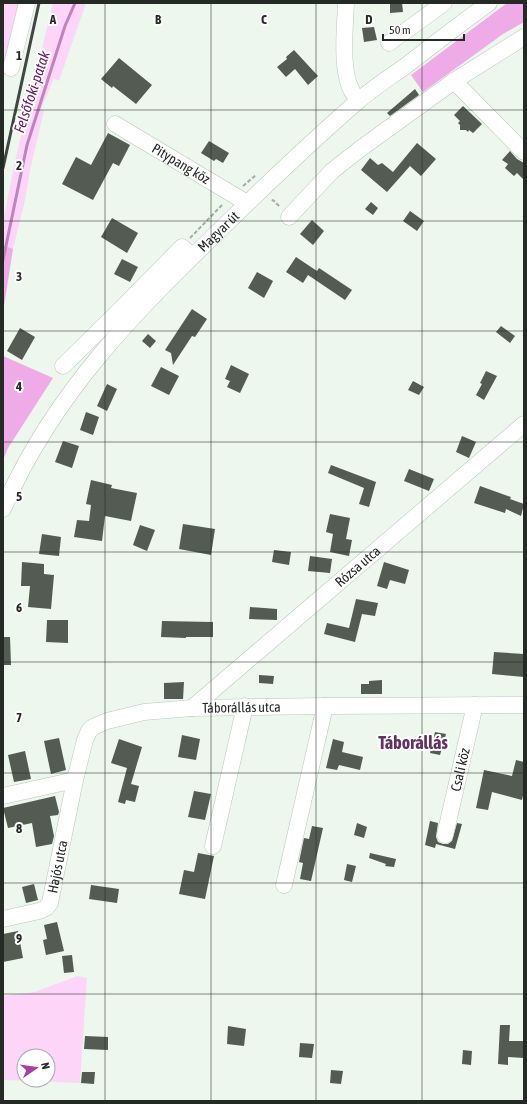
<svg xmlns="http://www.w3.org/2000/svg" width="527" height="1104" viewBox="0 0 527 1104" font-family="'Asap Condensed',sans-serif">
<style>
.green{fill:#fcd5f8;fill-rule:evenodd}
.forest{fill:#eeabe8}
.lines{fill:none;stroke-linecap:round;stroke-linejoin:round}
.stream{stroke:#c282bd;stroke-width:3}
.building{fill:#535b53}
.minor-casing{stroke:#bcc6bd;stroke-width:17}
.path{stroke:#a4aca5;stroke-width:2;stroke-dasharray:4 2;stroke-linecap:butt}
.minor{stroke:#fff;stroke-width:16}
.rail{stroke:#414642;stroke-width:3}
.grid{fill:none;stroke:#262a27;stroke-width:1;stroke-opacity:0.55}
.labels{text-anchor:middle;stroke-width:4;stroke-linejoin:round;paint-order:stroke}
.street-label{font-size:14px;fill:#262a27;stroke:#fff}
.water-label{font-size:15px;font-style:italic;fill:#671a65;stroke:#fff}
.district-label{font-size:18px;font-weight:bold;fill:#643162;stroke:#fff}
.grid-label{font-size:13px;text-anchor:middle;font-weight:bold;fill:#262a27;stroke:#fff;stroke-width:4;stroke-linejoin:round;paint-order:stroke}
</style>
<rect width="100%" height="100%" fill="#edf7ee"/>
<g class="green">
<polygon points="3,3 20,3 3,82"/>
<polygon points="53,3 86,3 59,81 54,78 41,109 44,111 30,170 25,200 13,249 3,245 3,222 15,161"/>
<path d="M77,976L87,978L80,1083L3,1080V996L35,992ZM24,1056H48V1080H24Z"/>
</g>
<g class="forest">
<polygon points="507,3 524,3 524,22 503,34 423,92 411,75"/>
<polygon points="3,245 13,249 3,312"/>
<polygon points="3,356 53,378 8,448 3,460"/>
</g>
<g class="lines">
<polyline class="stream" points="3,260 27,145 65,26 75,3"/>
</g>
<g class="building">
<polygon points="390,3 402,3 403,12 390,13"/>
<polygon points="374,27 377,40 364,42 362,28"/>
<polygon points="294,50 318,76 308,85 295,69 286,77 277,67 287,59 286,57"/>
<polygon points="119,58 152,85 136,104 113,86 112,88 101,79"/>
<polygon points="415,89 419,95 390,116 387,113"/>
<polygon points="463,106 482,124 473,133 469,130 468,132 466,130 460,130 460,125 458,123 460,121 454,115"/>
<polygon points="108,133 130,145 119,166 113,163 93,200 62,184 76,157 91,165"/>
<polygon points="209,141 229,153 223,163 216,159 214,161 201,153"/>
<polygon points="417,143 436,159 421,176 410,166 387,192 361,170 370,158 378,165 382,163 393,172"/>
<polygon points="510,151 517,159 524,163 524,180 517,173 514,176 505,168 508,164 502,160"/>
<polygon points="371,202 378,208 373,215 365,209"/>
<polygon points="410,211 424,221 417,231 403,221"/>
<polygon points="112,218 138,233 127,253 101,237"/>
<polygon points="312,220 324,231 313,245 300,234"/>
<polygon points="296,257 317,271 319,268 352,290 345,300 308,275 303,283 286,272"/>
<polygon points="122,259 138,267 130,282 114,274"/>
<polygon points="257,272 273,281 264,298 248,288"/>
<polygon points="192,309 207,319 195,337 192,336 173,365 171,353 165,350"/>
<polygon points="501,326 515,336 510,343 496,332"/>
<polygon points="20,328 35,337 22,360 7,351"/>
<polygon points="148,334 156,341 150,348 142,341"/>
<polygon points="231,365 249,374 240,393 227,387 230,381 225,379"/>
<polygon points="161,367 179,376 169,395 151,386"/>
<polygon points="486,371 497,376 484,400 476,395 482,384 480,383"/>
<polygon points="413,381 424,387 419,395 408,390"/>
<polygon points="107,384 117,389 107,411 97,406"/>
<polygon points="86,412 99,417 93,435 80,430"/>
<polygon points="462,436 476,442 469,458 456,452"/>
<polygon points="63,441 79,446 72,468 55,462"/>
<polygon points="331,465 376,482 369,507 359,504 364,488 328,473"/>
<polygon points="409,469 434,479 429,491 404,481"/>
<polygon points="91,480 112,485 111,488 137,493 131,521 105,516 102,541 74,537 77,520 89,521 91,505 86,504"/>
<polygon points="480,486 511,497 510,499 524,504 521,516 506,509 505,513 474,503"/>
<polygon points="330,514 350,518 346,539 352,540 349,556 330,552 333,534 326,532"/>
<polygon points="183,524 215,529 211,555 179,549"/>
<polygon points="140,525 155,530 147,551 133,545"/>
<polygon points="42,534 61,537 59,556 39,554"/>
<polygon points="274,550 291,552 289,565 272,562"/>
<polygon points="310,556 332,559 330,573 308,571"/>
<polygon points="22,562 44,564 44,574 54,575 51,609 28,607 30,586 21,586"/>
<polygon points="384,562 409,570 405,584 390,580 387,589 377,586"/>
<polygon points="356,599 378,603 375,616 362,614 355,642 324,634 327,623 349,628"/>
<polygon points="250,607 277,609 277,620 249,619"/>
<polygon points="47,620 68,620 68,643 46,642"/>
<polygon points="162,621 213,622 213,637 186,637 186,638 161,637"/>
<polygon points="3,637 10,637 11,665 3,665"/>
<polygon points="494,652 524,654 524,677 492,674"/>
<polygon points="259,675 274,676 273,684 259,683"/>
<polygon points="382,680 382,694 361,694 361,684 369,684 369,681"/>
<polygon points="184,682 183,699 164,699 164,683"/>
<polygon points="435,732 446,734 440,755 430,753"/>
<polygon points="182,735 200,739 196,760 178,757"/>
<polygon points="59,738 66,770 51,774 44,741"/>
<polygon points="119,739 142,747 131,784 139,786 135,802 126,800 125,804 118,802 127,768 111,763"/>
<polygon points="333,739 344,742 342,752 363,757 360,770 339,765 337,770 326,768"/>
<polygon points="25,751 31,779 14,782 8,755"/>
<polygon points="516,760 524,762 524,791 522,800 492,792 488,810 476,808 484,770 512,776"/>
<polygon points="194,791 211,794 205,820 188,817"/>
<polygon points="55,796 59,812 58,815 50,816 54,836 52,844 36,847 32,823 8,828 3,808"/>
<polygon points="430,821 438,823 436,837 438,842 443,844 448,844 452,841 457,823 462,824 455,849 436,844 435,848 425,845"/>
<polygon points="357,823 367,827 364,838 354,835"/>
<polygon points="312,826 323,828 311,881 300,879 303,863 299,862 304,838 309,839"/>
<polygon points="198,853 214,856 205,899 179,894 184,870 194,872"/>
<polygon points="370,853 396,859 394,867 385,866 386,864 369,858"/>
<polygon points="347,864 356,866 352,882 344,880"/>
<polygon points="34,884 38,900 26,903 22,887"/>
<polygon points="91,885 119,889 117,903 89,899"/>
<polygon points="57,922 64,951 46,955 43,940 47,939 44,925"/>
<polygon points="18,931 23,958 3,962 3,934"/>
<polygon points="72,955 74,972 64,973 62,956"/>
<polygon points="500,1025 510,1025 509,1041 524,1041 524,1058 508,1057 508,1065 498,1064"/>
<polygon points="228,1026 246,1029 244,1046 227,1044"/>
<polygon points="85,1036 108,1037 108,1050 84,1049"/>
<polygon points="300,1043 314,1044 312,1058 299,1057"/>
<polygon points="463,1050 472,1051 471,1065 462,1064"/>
<polygon points="331,1070 343,1071 341,1084 330,1083"/>
<polygon points="82,1072 95,1072 94,1084 81,1083"/>
</g>
<g class="lines">
<g class="minor-casing">
<g id="minor">
<path d="M346,3C345,27 340,73 353,93C355,96 357,98 359,100"/>
<polyline points="389,43 444,3"/>
<polyline points="11,68 27,3"/>
<polyline points="454,81 524,152"/>
<path id="s1" d="M115,124L247,203"/>
<polyline points="289,217 332,171 360,149 454,81 524,37"/>
<polyline points="63,366 119,311 182,247 192,256"/>
<path id="s2" d="M3,509C54,392 135,312 225,225C268,183 312,141 358,101C373,88 390,77 407,65C434,44 461,23 489,3"/>
<path id="s3" d="M192,708L524,424"/>
<polyline points="3,796 75,780"/>
<path id="s4" d="M445,835L475,705"/>
<polyline points="213,846 245,706"/>
<polyline points="284,885 325,706"/>
<path id="s5" d="M3,919L39,911L46,908L50,903L75,780L85,740L89,731L93,727L107,721L144,712L192,708L325,706L524,705"/>
</g>
</g>
<g class="path">
<polyline points="243,186 256,175"/>
<polyline points="272,201 273,200 280,207"/>
<polyline points="190,238 223,204"/>
</g>
<use href="#minor" class="minor"/>
<polyline class="rail" points="3,168 39,3"/>
</g>
<path class="grid" d="M105,3V1101M211,3V1101M316,3V1101M422,3V1101M3,110H524M3,221H524M3,331H524M3,442H524M3,552H524M3,662H524M3,773H524M3,883H524M3,994H524"/>
<g class="labels">
<g class="street-label">
<text dy="5" stroke="none"><textPath href="#s1" startOffset="77">Pitypang köz</textPath></text>
<text dy="5" stroke="none"><textPath href="#s2" startOffset="354">Magyar út</textPath></text>
<text dy="5" stroke="none"><textPath href="#s3" startOffset="218">Rózsa utca</textPath></text>
<text dy="5" stroke="none"><textPath href="#s5" startOffset="384">Táborállás utca</textPath></text>
<text dy="5" stroke="none"><textPath href="#s4" startOffset="67">Csali köz</textPath></text>
<text dy="5" stroke="none"><textPath href="#s5" startOffset="88">Hajós utca</textPath></text>
</g>
<g class="water-label">
<text transform="translate(32 92) rotate(-72)" y="5">Felsőfoki-patak</text>
</g>
<g class="district-label">
<text x="413" y="749">Táborállás</text>
</g>
</g>
<g class="grid-label">
<text x="53" y="24">A</text>
<text x="158" y="24">B</text>
<text x="264" y="24">C</text>
<text x="369" y="24">D</text>
<text x="19" y="60">1</text>
<text x="19" y="170">2</text>
<text x="19" y="281">3</text>
<text x="19" y="391">4</text>
<text x="19" y="501">5</text>
<text x="19" y="612">6</text>
<text x="19" y="722">7</text>
<text x="19" y="833">8</text>
<text x="19" y="943">9</text>
</g>
<rect width="527" height="1104" fill="none" stroke="#262a27" stroke-width="8"/>
<g transform="translate(36 1068) rotate(77)"><circle r="19" fill="#ffffff" stroke="#a8aaa9"/>
<path d="M0-3L7 15L0 10L-7 15Z" fill="#a73fa3"/>
<text y="-6" font-size="11" font-weight="bold" text-anchor="middle" fill="#262a27">N</text>
</g>
<path d="M383 34v6h81v-6" fill="none" stroke="#262a27" stroke-width="2"/>
<text x="389" y="34" font-size="12" fill="#262a27" stroke="#ffffff" stroke-width="3" paint-order="stroke">50 m</text>
</svg>
